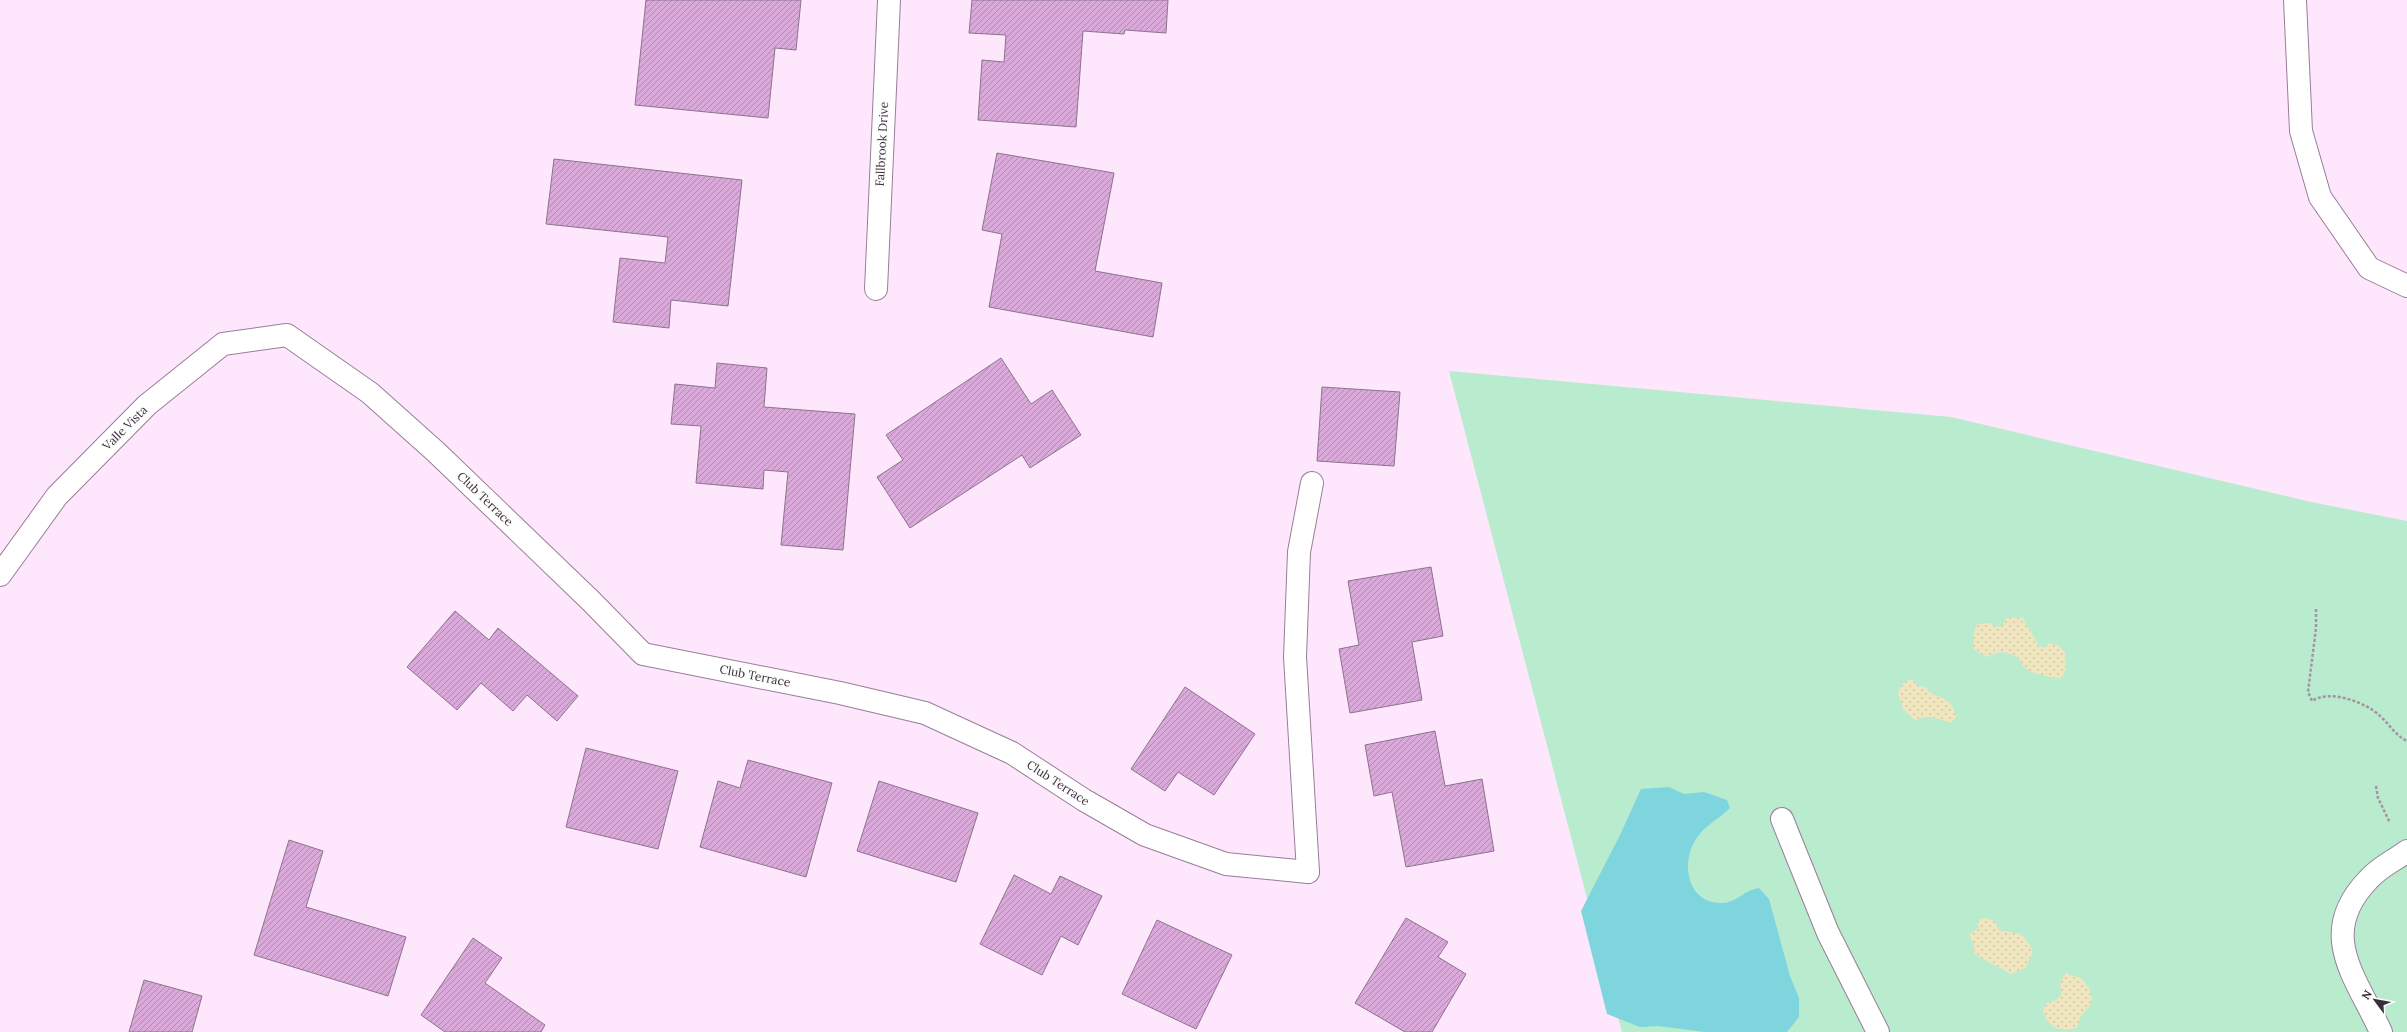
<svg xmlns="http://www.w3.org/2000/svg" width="2407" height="1032" viewBox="0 0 2407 1032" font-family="Lora,serif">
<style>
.grass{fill:#b9ebcf}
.sand{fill:url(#sand-dots)}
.water{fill:#7ed5dd}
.building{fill:url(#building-hatch);stroke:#8c738c}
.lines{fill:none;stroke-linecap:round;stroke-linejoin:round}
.service-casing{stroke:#987e97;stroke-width:24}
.minor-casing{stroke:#987e97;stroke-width:24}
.path{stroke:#a593a4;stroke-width:2.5;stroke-dasharray:3 2;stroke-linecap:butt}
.service{stroke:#fff;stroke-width:22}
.minor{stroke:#fff;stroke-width:22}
.labels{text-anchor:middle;stroke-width:3.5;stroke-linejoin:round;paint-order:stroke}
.street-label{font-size:12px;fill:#392e39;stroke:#fcfcfc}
</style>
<defs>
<pattern id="sand-dots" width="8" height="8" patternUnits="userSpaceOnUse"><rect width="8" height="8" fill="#efe6c0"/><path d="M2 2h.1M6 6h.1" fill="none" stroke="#cec6a6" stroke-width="1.8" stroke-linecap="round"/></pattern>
<pattern id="building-hatch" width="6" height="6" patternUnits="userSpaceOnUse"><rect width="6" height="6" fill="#d9a9d9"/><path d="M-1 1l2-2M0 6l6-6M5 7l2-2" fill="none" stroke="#b18ab1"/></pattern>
</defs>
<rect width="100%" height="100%" fill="#fee7fd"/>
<polygon class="grass" points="1449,371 1951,417 2311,502 2407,521 2407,1032 1622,1032"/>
<g class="sand">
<path d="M2023,617C2026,628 2034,633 2038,646L2045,648L2049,643L2057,645L2065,652L2066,669L2061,679C2045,675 2024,675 2019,658C2006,651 2000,650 1987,657L1973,649L1974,631L1977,624L1989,623L1997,627L2003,625L2006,618Z"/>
<path d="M1908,680H1914L1916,685L1927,688L1928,691C1941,698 1953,699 1956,717L1951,723C1939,720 1928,712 1916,721L1903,709L1898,693L1902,685Z"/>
<path d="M1985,918L1995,921L1999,930C2021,935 2021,929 2033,951L2026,968L2011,974L1974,954V945L1969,935L1979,927L1977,924L1980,919Z"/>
<path d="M2066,973L2081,978L2089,988L2092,999L2090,1006L2080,1017L2077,1028C2058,1032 2049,1028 2043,1011L2046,1003L2055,1001L2061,995L2060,982Z"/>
</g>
<path class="water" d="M1669,787L1684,794L1704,792L1727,800L1730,808C1720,818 1703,827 1696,839C1681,862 1686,902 1720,903C1736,904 1744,890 1759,888L1769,899L1790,976L1799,998V1017L1787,1032H1705L1658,1026L1640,1027L1607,1014L1581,911L1620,835L1641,789Z"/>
<g class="building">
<polygon points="646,0 801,0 796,50 775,48 768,118 635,105"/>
<polygon points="972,0 1168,0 1166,33 1125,30 1124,34 1083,31 1076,127 978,120 982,60 1004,62 1006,35 969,33"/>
<polygon points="997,153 1114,173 1095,271 1162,283 1153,337 989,307 1002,234 982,230"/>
<polygon points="554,159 742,180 728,306 671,300 669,328 613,322 620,258 665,263 668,237 546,224"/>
<polygon points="1001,358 1031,404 1052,390 1081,435 1030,468 1022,455 910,528 877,477 903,460 886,435"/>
<polygon points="717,363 767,368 764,407 855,414 843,550 781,545 788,472 764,470 763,489 696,483 701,426 671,424 675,384 715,388"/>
<polygon points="1322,387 1400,392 1394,466 1317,461"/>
<polygon points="1431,567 1443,636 1412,642 1422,700 1350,713 1339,649 1359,645 1348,581"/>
<polygon points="455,611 489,640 498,628 578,696 557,721 527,695 513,711 481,683 457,710 407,667"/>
<polygon points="1185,687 1255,734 1214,795 1178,772 1165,791 1131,769"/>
<polygon points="1435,731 1445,786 1482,779 1494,851 1406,867 1392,792 1374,796 1365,745"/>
<polygon points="586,748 678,771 658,849 566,827"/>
<polygon points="748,760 832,783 806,877 700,847 718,781 740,788"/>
<polygon points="879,781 978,813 956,882 857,851"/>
<polygon points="289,840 323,851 306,907 406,937 388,996 254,955"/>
<polygon points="1014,875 1051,894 1060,876 1102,896 1078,945 1061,936 1042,975 980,944"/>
<polygon points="1406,918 1448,942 1438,957 1466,974 1432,1032 1405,1032 1355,1003"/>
<polygon points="1157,920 1232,955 1196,1029 1122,994"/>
<polygon points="473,938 502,958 485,983 545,1025 541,1032 445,1032 421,1015"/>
<polygon points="144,980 202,996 192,1032 129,1032"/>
</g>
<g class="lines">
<g class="service-casing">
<g id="service">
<polyline points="2295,0 2301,131 2320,197 2369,268 2407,286"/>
<polyline points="1782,819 1828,933 1878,1032"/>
<polyline points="1308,872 1295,657 1299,552 1312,483"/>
<path d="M2381,1032C2356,977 2316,934 2368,880C2379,867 2394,861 2407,851"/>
</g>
</g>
<g class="minor-casing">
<g id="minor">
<polyline points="876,289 889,0"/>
<polyline points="0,575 57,496 147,405 223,344 287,335 370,393 436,452 590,600 643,654 840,693 925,713 1012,753 1084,800 1145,835 1226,864 1308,872"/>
</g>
</g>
<g class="path">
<path d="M2316,609V628L2308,692L2312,701C2329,689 2366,702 2380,716C2390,725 2395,735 2407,741"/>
<polyline points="2376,786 2378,798 2390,823"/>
</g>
<use href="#service" class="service"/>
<use href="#minor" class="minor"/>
</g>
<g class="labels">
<g class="street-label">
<text transform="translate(882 144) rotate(-87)" y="4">Fallbrook Drive</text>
<text transform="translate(125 428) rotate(-45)" y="4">Valle Vista</text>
<text transform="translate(485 499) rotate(44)" y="4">Club Terrace</text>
<text transform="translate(755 676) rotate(11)" y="4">Club Terrace</text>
<text transform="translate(1058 783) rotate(33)" y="4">Club Terrace</text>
</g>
</g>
<g transform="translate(2375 1000) rotate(302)" stroke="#fcfcfc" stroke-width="3" paint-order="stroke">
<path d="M0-3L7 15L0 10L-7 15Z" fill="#392e39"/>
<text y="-6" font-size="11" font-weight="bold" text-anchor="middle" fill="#392e39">N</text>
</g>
</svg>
